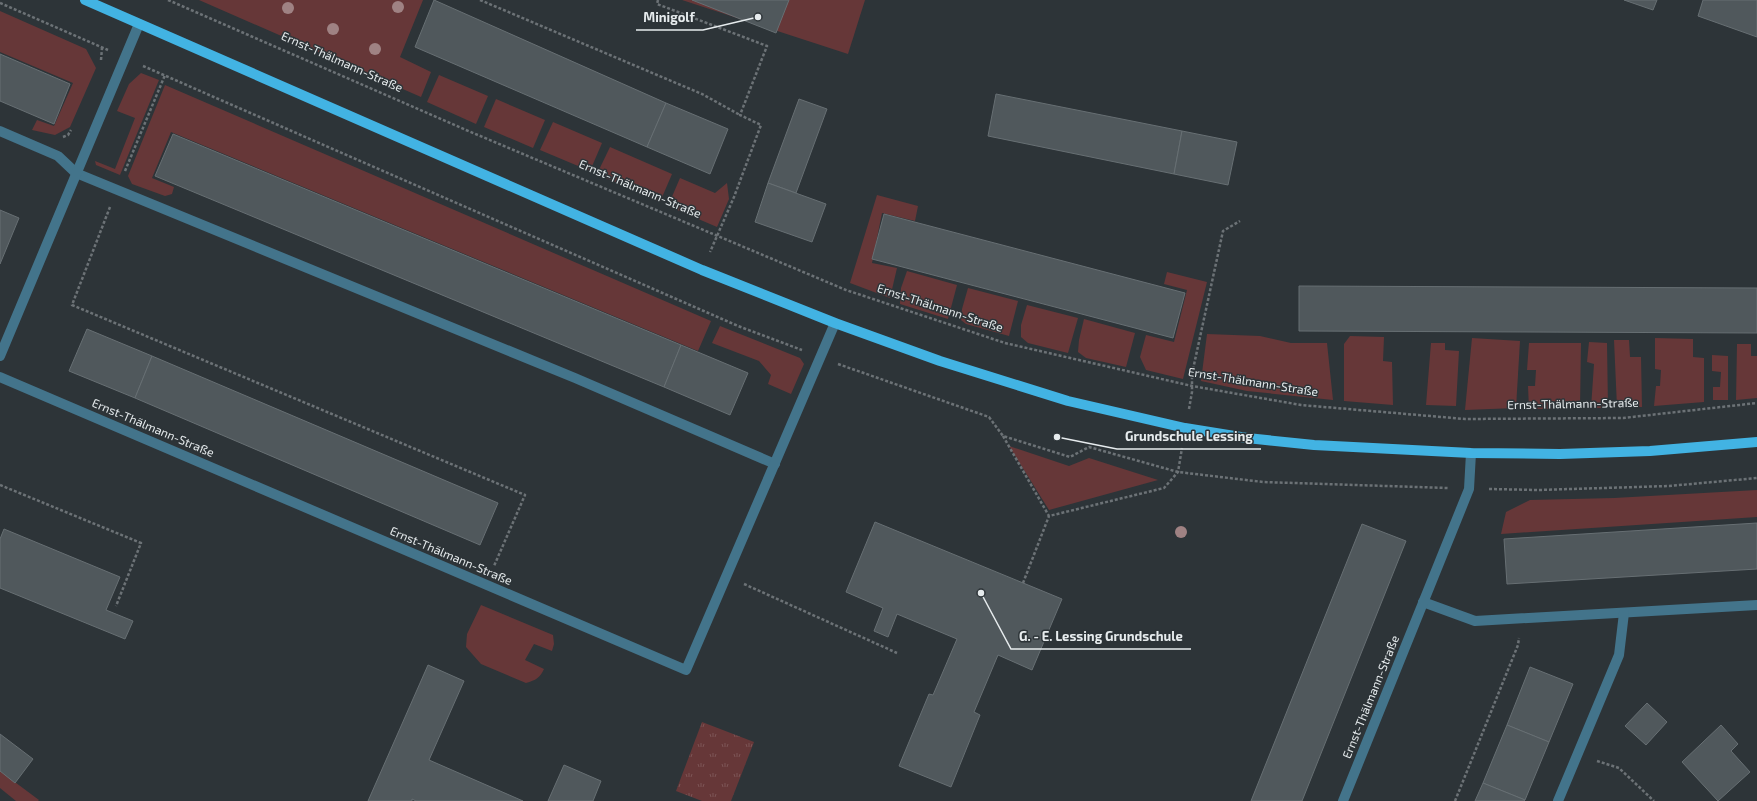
<svg xmlns="http://www.w3.org/2000/svg" width="1757" height="801" viewBox="0 0 1757 801" font-family="'Exo 2',sans-serif">
<style>
.grass{fill:#663738}
.park{fill:url(#park-tufts)}
.building{fill:#50585c;stroke:#676f73}
.lines{fill:none;stroke-linecap:round;stroke-linejoin:round}
.path{stroke:#6c7276;stroke-width:2.5;stroke-dasharray:3 2;stroke-linecap:butt}
.minor{stroke:#43748b;stroke-width:10}
.major{stroke:#42b3e3;stroke-width:10}
.tree{fill:#9f8283}
.labels{text-anchor:middle;stroke-width:3;stroke-linejoin:round;paint-order:stroke}
.street-label{font-size:12px;fill:#e6ebed;stroke:#2d3438}
.leader{fill:none;stroke:#e6ebed;stroke-width:1.5}
.callout-dot{fill:#e6ebed;stroke:#2d3438;stroke-width:1.5}
.callout-label{font-size:13px;text-anchor:middle;font-weight:bold;fill:#e6ebed;stroke:#2d3438;stroke-width:3;stroke-linejoin:round;paint-order:stroke}
</style>
<defs>
<pattern id="park-tufts" width="24" height="20" patternUnits="userSpaceOnUse"><rect width="24" height="20" fill="#663738"/><path d="M3 7l-1-3M5 7V3M7 7l1-3M15 17l-1-3M17 17v-4M19 17l1-3" fill="none" stroke="#7c5455"/></pattern>
</defs>
<rect width="100%" height="100%" fill="#2d3438"/>
<g class="grass">
<polygon points="199,0 423,0 400,57 431,72 421,97"/>
<polygon points="682,0 865,0 848,54"/>
<polygon points="0,11 86,49 96,68 70,127 55,135 32,130 37,120 54,126 73,83 0,52"/>
<polygon points="141,73 159,80 120,175 96,165 95,161 115,169 135,118 117,111 129,84"/>
<polygon points="439,75 488,96 476,124 427,102"/>
<polygon points="165,85 711,321 698,351 171,132 152,178 174,187 172,194 165,196 132,184 128,176"/>
<polygon points="496,99 545,120 533,148 484,127"/>
<polygon points="553,122 602,143 590,171 540,150"/>
<polygon points="610,147 672,174 660,202 597,174"/>
<polygon points="680,178 715,193 727,183 729,199 717,227 668,206"/>
<polygon points="877,195 918,206 915,221 882,213 872,263 897,268 890,298 850,283"/>
<polygon points="907,271 957,285 948,319 900,304 901,288"/>
<polygon points="1167,272 1207,282 1183,379 1146,370 1140,357 1146,335 1174,342 1187,290 1164,284"/>
<polygon points="968,288 1018,301 1009,336 966,324 961,320 962,309"/>
<polygon points="1027,305 1078,318 1068,353 1028,343 1021,337 1021,325"/>
<polygon points="1084,319 1135,333 1126,367 1086,358 1078,352 1079,340"/>
<polygon points="720,326 800,358 804,364 791,394 768,384 771,375 759,361 712,343"/>
<polygon points="1207,334 1260,336 1291,343 1327,343 1333,400 1247,391 1201,381"/>
<polygon points="1350,336 1384,337 1383,361 1392,362 1393,405 1344,401 1344,344"/>
<polygon points="1472,338 1520,341 1516,408 1465,410"/>
<polygon points="1655,338 1693,339 1693,357 1704,358 1704,402 1654,406 1656,386 1660,386 1661,370 1655,369"/>
<polygon points="1614,340 1629,340 1630,357 1641,357 1642,407 1617,407"/>
<polygon points="1589,342 1607,343 1608,408 1591,408 1594,364 1587,362"/>
<polygon points="1431,343 1445,343 1445,350 1459,351 1456,406 1426,405"/>
<polygon points="1529,343 1581,343 1580,409 1529,409 1528,386 1535,386 1536,370 1527,370"/>
<polygon points="1737,344 1751,344 1751,356 1757,356 1757,398 1736,400"/>
<polygon points="1712,355 1728,356 1728,400 1713,400 1713,387 1720,387 1721,372 1712,371"/>
<polygon points="1009,446 1069,466 1089,458 1158,480 1049,510"/>
<polygon points="1757,490 1757,517 1501,534 1506,512 1530,500 1614,498"/>
<path d="M481,605L553,635L554,644L552,651L534,644L525,660L544,669C540,678 536,680 526,683L481,664L466,647L467,634Z"/>
<polygon points="0,771 39,800 38,801 16,801 0,788"/>
</g>
<polygon class="park" points="702,722 754,742 731,801 702,801 676,791"/>
<g class="building">
<polygon points="434,0 666,103 647,147 415,47"/>
<polygon points="692,0 789,0 776,33"/>
<polygon points="1624,0 1657,0 1653,10"/>
<polygon points="1703,0 1757,0 1757,37 1698,16"/>
<polygon points="0,54 70,84 54,124 0,101"/>
<polygon points="996,94 1182,131 1174,174 988,136"/>
<polygon points="799,99 827,109 796,193 768,183"/>
<polygon points="666,103 728,129 710,174 647,147"/>
<polygon points="1182,131 1237,142 1228,185 1174,174"/>
<polygon points="173,134 681,345 664,387 155,176"/>
<polygon points="768,183 826,204 812,242 755,222"/>
<polygon points="0,210 19,218 0,264"/>
<polygon points="884,214 1185,293 1173,338 872,259"/>
<polygon points="1299,286 1757,288 1757,333 1299,331"/>
<polygon points="87,329 152,356 135,398 69,371"/>
<polygon points="681,345 748,373 730,415 664,387"/>
<polygon points="152,356 498,503 480,545 135,398"/>
<polygon points="875,522 1062,599 1032,670 998,655 974,712 980,715 951,787 899,766 929,694 933,695 957,639 897,614 888,637 874,631 883,608 846,592"/>
<polygon points="1757,523 1757,569 1507,584 1504,539"/>
<polygon points="1362,524 1406,541 1302,801 1251,801"/>
<polygon points="4,529 120,577 106,610 133,621 125,639 0,588 0,539"/>
<polygon points="428,665 464,681 429,760 523,801 416,801 412,799 412,801 368,801"/>
<polygon points="1530,667 1573,684 1549,742 1507,725"/>
<polygon points="1647,703 1667,722 1646,745 1625,726"/>
<polygon points="1507,725 1549,742 1525,800 1483,783"/>
<polygon points="1721,725 1738,744 1731,751 1750,772 1718,801 1682,762"/>
<polygon points="0,734 33,759 15,783 0,771"/>
<polygon points="564,765 601,781 593,801 548,801"/>
<polygon points="1483,783 1525,800 1524,801 1475,801"/>
</g>
<g class="lines">
<g class="path">
<polyline points="168,0 466,130 846,290 1005,343 1192,386 1301,405 1465,419 1623,418 1757,403"/>
<polyline points="480,0 702,94 740,115"/>
<polyline points="658,0 657,4 767,46 740,115 761,125 734,197 710,252"/>
<polyline points="0,3 108,50"/>
<polyline points="101,60 102,48"/>
<polyline points="143,66 738,326 802,350"/>
<polyline points="63,137 68,135 71,130"/>
<polyline points="125,171 165,75"/>
<polyline points="110,207 72,305 525,495 494,566"/>
<polyline points="838,364 989,417 1003,436 1070,457 1089,447 1178,472 1263,482 1448,488"/>
<polyline points="1189,409 1192,392 1192,374 1223,231 1240,221"/>
<polyline points="1003,436 1049,516 1164,488 1178,472 1182,448"/>
<polyline points="0,485 141,543 116,606"/>
<polyline points="1489,489 1538,490 1669,486 1757,478"/>
<polyline points="1023,583 1049,516"/>
<polyline points="744,584 897,653"/>
<polyline points="1597,761 1619,768 1654,801"/>
<polyline points="1455,801 1518,645 1519,638"/>
</g>
<g class="minor">
<polyline points="0,131 58,156 76,173 575,378 775,464"/>
<polyline points="0,356 139,24"/>
<polyline points="0,377 686,670 835,323"/>
<polyline points="1423,602 1475,621 1757,605"/>
<polyline points="1343,801 1469,489 1471,453"/>
<polyline points="1558,801 1619,655 1624,613"/>
</g>
<polyline class="major" points="85,0 702,270 835,323 940,361 1068,401 1185,428 1247,438 1314,445 1471,453 1560,454 1650,451 1757,442"/>
</g>
<g class="tree">
<circle cx="398" cy="7" r="6"/>
<circle cx="288" cy="8" r="6"/>
<circle cx="333" cy="29" r="6"/>
<circle cx="375" cy="49" r="6"/>
<circle cx="1181" cy="532" r="6"/>
</g>
<g class="labels">
<g class="street-label">
<text transform="translate(342 62) rotate(24)" y="4">Ernst-Thälmann-Straße</text>
<text transform="translate(640 189) rotate(23)" y="4">Ernst-Thälmann-Straße</text>
<text transform="translate(940 308) rotate(18)" y="4">Ernst-Thälmann-Straße</text>
<text transform="translate(1253 382) rotate(9)" y="4">Ernst-Thälmann-Straße</text>
<text transform="translate(1573 404) rotate(-1)" y="4">Ernst-Thälmann-Straße</text>
<text transform="translate(153 428) rotate(23)" y="4">Ernst-Thälmann-Straße</text>
<text transform="translate(451 556) rotate(23)" y="4">Ernst-Thälmann-Straße</text>
<text transform="translate(1371 697) rotate(-68)" y="4">Ernst-Thälmann-Straße</text>
</g>
</g>
<path class="leader" d="M758 17L703 30H636M1057 437L1117 449H1261M981 593L1011 649H1191"/>
<g class="callout-dot">
<circle cx="758" cy="17" r="4"/>
<circle cx="1057" cy="437" r="4"/>
<circle cx="981" cy="593" r="4"/>
</g>
<g class="callout-label">
<text x="669" y="22">Minigolf</text>
<text x="1189" y="441">Grundschule Lessing</text>
<text x="1101" y="641">G. - E. Lessing Grundschule</text>
</g>
</svg>
